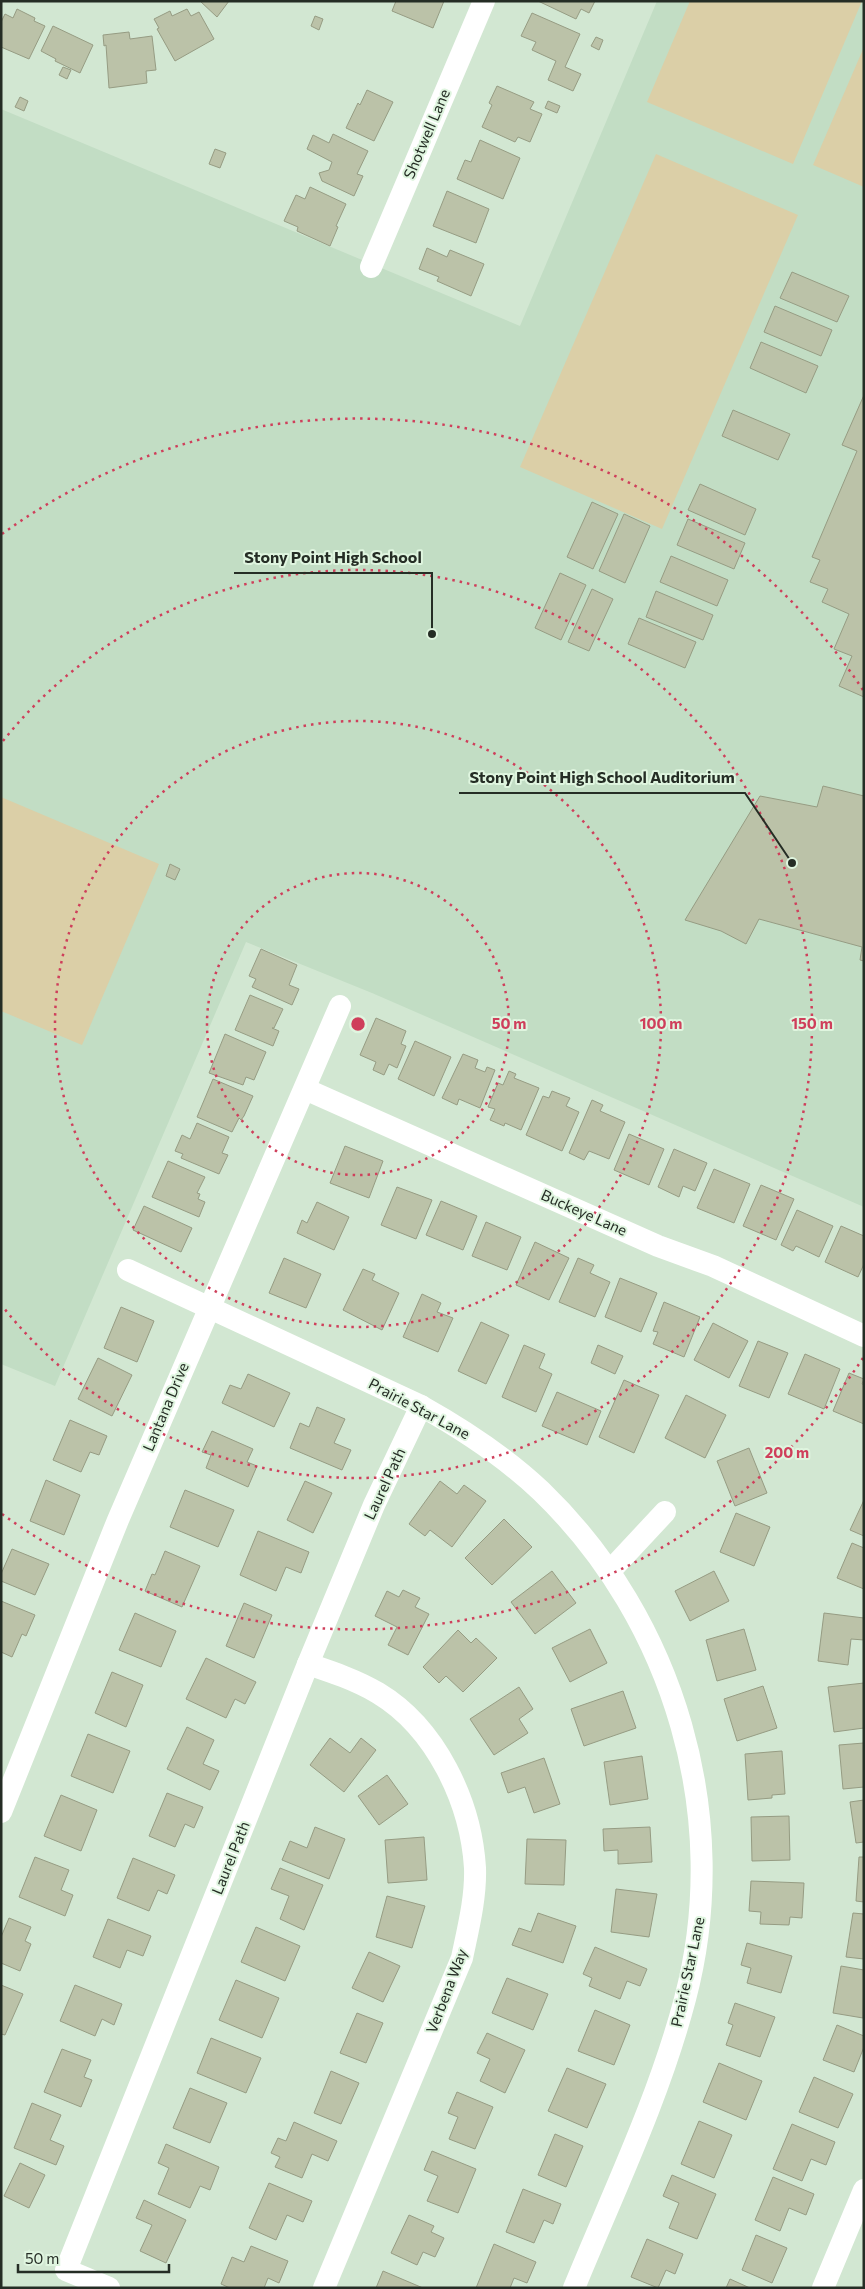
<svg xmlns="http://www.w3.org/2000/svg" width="865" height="2289" viewBox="0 0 865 2289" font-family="Commissioner,sans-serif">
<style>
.built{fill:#c2ddc4}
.green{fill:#dbcfa7}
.building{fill:#bbc2a8;stroke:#969c83}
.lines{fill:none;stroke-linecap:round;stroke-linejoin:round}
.street{stroke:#fff;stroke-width:22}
.ring{fill:none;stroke:#cf3f5b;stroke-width:2.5;stroke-dasharray:2.5 5}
.labels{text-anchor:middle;stroke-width:4;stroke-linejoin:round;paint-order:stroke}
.street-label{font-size:15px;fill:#252d25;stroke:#dff5df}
.centre{fill:#cf3f5b;stroke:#dff5df;stroke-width:2.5}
.ring-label{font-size:15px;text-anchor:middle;font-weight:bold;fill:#cf3f5b;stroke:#dff5df;stroke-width:4;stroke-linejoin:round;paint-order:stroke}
.leader{fill:none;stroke:#252d25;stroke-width:2}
.callout-dot{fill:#252d25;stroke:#dff5df;stroke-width:2}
.callout-label{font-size:16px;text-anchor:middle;font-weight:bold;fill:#252d25;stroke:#dff5df;stroke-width:4;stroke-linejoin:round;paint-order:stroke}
</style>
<rect width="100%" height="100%" fill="#d2e7d2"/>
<polygon class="built" points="657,1 864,1 864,1207 372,993 246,942 55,1386 1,1364 1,109 520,326"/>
<g class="green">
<polygon points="690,1 862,1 793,164 647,102"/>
<polygon points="864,47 864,187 813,165"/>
<polygon points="656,154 798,215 662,529 520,467"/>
<polygon points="1,797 159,864 82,1045 1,1011"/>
</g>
<g class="building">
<polygon points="200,1 229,1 217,17"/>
<polygon points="396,1 444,1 433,28 392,11"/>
<polygon points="538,1 595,1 589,13 581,9 576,19"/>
<polygon points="17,9 35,18 34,21 45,26 29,59 1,47 1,22 5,14 13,18"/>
<polygon points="187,9 191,16 199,12 214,39 175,61 157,29 159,28 154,19 170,11 172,16"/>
<polygon points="532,13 580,34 565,67 581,74 573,91 548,80 556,61 532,50 536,42 521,36"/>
<polygon points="315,16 323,19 319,30 311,26"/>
<polygon points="53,26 93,45 80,73 55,61 56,59 41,51"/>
<polygon points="129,32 130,39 152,36 156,70 146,71 147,83 109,88 106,45 104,46 103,35"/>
<polygon points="596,37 603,40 599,50 591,46"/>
<polygon points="63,67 71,70 67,79 59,75"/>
<polygon points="497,86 534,102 530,109 542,114 530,142 518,137 515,142 482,127 492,105 489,103"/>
<polygon points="367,90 393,102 374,141 346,128 358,103 360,105"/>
<polygon points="20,97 28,101 24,111 15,107"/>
<polygon points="548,101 560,106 557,113 545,108"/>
<polygon points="333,134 368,151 357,174 363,176 354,196 322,181 319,173 329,170 332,162 307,149 313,135 329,143"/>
<polygon points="480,140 520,158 503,199 457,179 465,160 471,162"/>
<polygon points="215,149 226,153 220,168 209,164"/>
<polygon points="310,187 346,204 336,226 338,227 330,246 297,231 298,227 284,221 296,195 305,199"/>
<polygon points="447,191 489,209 476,243 433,226"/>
<polygon points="427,248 447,257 450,250 484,264 471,296 437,281 439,277 419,269"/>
<polygon points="792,272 849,296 837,322 780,298"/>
<polygon points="775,306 832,330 821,356 764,332"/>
<polygon points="761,342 818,366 806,393 750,368"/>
<polygon points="864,395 864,697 839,686 852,656 834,649 849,614 822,602 828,589 810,582 820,560 812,557 857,451 842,445"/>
<polygon points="733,410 790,434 778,460 722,436"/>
<polygon points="700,484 756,509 745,535 688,510"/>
<polygon points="592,502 618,514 593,569 567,557"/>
<polygon points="624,514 650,526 625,583 599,571"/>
<polygon points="688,519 745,543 734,569 677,545"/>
<polygon points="671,556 728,580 717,606 660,582"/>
<polygon points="560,573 586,585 561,640 535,628"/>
<polygon points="592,589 613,599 589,651 568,642"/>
<polygon points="656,591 713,615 703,640 646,617"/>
<polygon points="639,618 696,642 685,668 628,644"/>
<polygon points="823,786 864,796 864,961 860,960 862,947 759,919 746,944 721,931 685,920 760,796 817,807"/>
<polygon points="170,864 180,869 175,880 166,876"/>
<polygon points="261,949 297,965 289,985 299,989 292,1005 252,987 256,979 249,976"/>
<polygon points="250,995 283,1009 274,1028 272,1028 279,1031 273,1046 235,1030"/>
<polygon points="376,1018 406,1031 401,1044 406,1046 397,1068 389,1064 384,1075 373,1070 376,1062 360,1055"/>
<polygon points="225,1034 266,1052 254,1080 246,1077 243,1085 209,1073"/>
<polygon points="415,1041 451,1057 434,1096 398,1079"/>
<polygon points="463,1054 478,1060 475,1068 485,1072 487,1067 495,1070 480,1108 459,1099 457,1105 442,1098"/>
<polygon points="509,1071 516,1074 514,1078 539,1088 521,1130 505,1123 504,1126 490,1120 495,1109 488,1107 498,1083 503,1085"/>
<polygon points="213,1079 253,1096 244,1116 241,1120 239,1118 232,1132 197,1117"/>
<polygon points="552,1091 570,1098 566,1106 579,1112 562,1151 526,1135 543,1096 549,1098"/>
<polygon points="592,1100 603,1105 600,1111 625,1122 609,1159 589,1151 584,1160 569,1153"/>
<polygon points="197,1123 229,1137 222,1153 228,1155 219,1174 181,1158 183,1154 175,1151 182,1135 190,1139"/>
<polygon points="629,1134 664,1149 649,1185 614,1170"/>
<polygon points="345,1146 383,1161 369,1198 330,1183"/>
<polygon points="674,1149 707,1163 695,1191 683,1186 679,1197 658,1187"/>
<polygon points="168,1161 205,1177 197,1193 200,1194 198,1199 205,1202 199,1217 152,1197"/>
<polygon points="714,1169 750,1184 734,1223 697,1208"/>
<polygon points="761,1185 794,1199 776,1240 743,1226"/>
<polygon points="397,1187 432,1200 416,1239 381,1225"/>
<polygon points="441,1201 477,1216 463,1250 426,1235"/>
<polygon points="317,1202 349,1217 334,1250 297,1233 302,1220 307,1223"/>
<polygon points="144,1206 192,1228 181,1252 133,1230"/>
<polygon points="797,1210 833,1226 819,1257 796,1246 793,1251 781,1245"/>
<polygon points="486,1222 521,1237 507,1270 472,1256"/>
<polygon points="841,1226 864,1236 864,1264 858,1277 825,1262"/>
<polygon points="535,1242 569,1258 549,1300 516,1285"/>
<polygon points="284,1258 321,1274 306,1308 269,1293"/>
<polygon points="578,1258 594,1265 590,1273 610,1282 595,1317 559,1302"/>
<polygon points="363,1269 375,1274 372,1280 399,1293 382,1330 343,1310"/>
<polygon points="620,1278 657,1293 641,1332 605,1317"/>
<polygon points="422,1294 441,1303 437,1312 453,1318 438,1352 403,1337"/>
<polygon points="664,1302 700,1317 684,1357 653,1344 658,1332 653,1331"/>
<polygon points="121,1307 154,1321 137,1362 104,1348"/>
<polygon points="481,1322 509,1335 486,1384 458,1371"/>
<polygon points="713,1323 748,1341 729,1378 694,1360"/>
<polygon points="758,1341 788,1353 769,1398 739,1386"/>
<polygon points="524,1345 545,1354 539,1368 552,1374 536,1412 502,1397"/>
<polygon points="598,1345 623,1356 615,1374 591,1363"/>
<polygon points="805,1354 840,1369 824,1409 788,1394"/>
<polygon points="98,1358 132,1375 112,1416 78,1399"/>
<polygon points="849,1373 864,1379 862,1384 864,1385 864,1424 833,1411"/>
<polygon points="248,1374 290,1393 274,1427 222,1403 230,1385 241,1389"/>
<polygon points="624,1380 659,1395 634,1453 599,1437"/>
<polygon points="557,1392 601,1411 587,1445 542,1426"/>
<polygon points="686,1395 726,1415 705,1458 665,1438"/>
<polygon points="317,1407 345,1419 334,1443 351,1450 342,1470 290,1448 300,1423 309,1427"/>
<polygon points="70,1420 107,1436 99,1455 90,1452 81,1472 53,1460"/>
<polygon points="212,1431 253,1449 247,1462 257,1466 248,1487 206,1468 211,1455 202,1452"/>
<polygon points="749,1448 767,1493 735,1506 717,1461"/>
<polygon points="46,1480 80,1495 64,1535 30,1521"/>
<polygon points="305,1481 332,1493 313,1533 287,1520"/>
<polygon points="440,1481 457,1494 464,1485 486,1501 452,1547 430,1530 425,1536 409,1524"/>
<polygon points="185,1490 234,1510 218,1547 170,1527"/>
<polygon points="864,1500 864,1536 850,1530"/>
<polygon points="736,1513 770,1527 754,1566 720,1552"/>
<polygon points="504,1519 532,1547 492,1585 465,1558"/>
<polygon points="258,1531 309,1552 301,1573 286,1567 276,1591 240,1575"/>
<polygon points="852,1543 864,1548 864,1589 837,1578"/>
<polygon points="12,1549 49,1564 35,1595 1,1581 1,1574"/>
<polygon points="165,1551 200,1566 182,1607 145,1591 152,1574 155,1575"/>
<polygon points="552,1571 576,1603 535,1634 511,1602"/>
<polygon points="714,1571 729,1601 690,1621 675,1591"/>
<polygon points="403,1590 420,1598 415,1607 429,1614 408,1655 388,1645 397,1627 375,1616 387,1591 399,1597"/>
<polygon points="1,1601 35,1615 26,1636 22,1634 12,1657 1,1652"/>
<polygon points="244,1603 272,1615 254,1658 226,1646"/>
<polygon points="135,1613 176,1631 161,1667 119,1650"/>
<polygon points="824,1613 864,1618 864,1640 851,1639 848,1665 818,1661"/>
<polygon points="590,1629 607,1663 570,1682 552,1648"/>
<polygon points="744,1629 756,1670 717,1681 706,1640"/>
<polygon points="458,1630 471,1643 476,1638 497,1658 463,1692 446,1676 439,1683 423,1667"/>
<polygon points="206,1658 256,1682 245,1704 235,1699 226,1718 186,1699"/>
<polygon points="112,1672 143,1685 126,1727 95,1713"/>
<polygon points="864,1683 864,1728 834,1732 828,1687"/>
<polygon points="763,1686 777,1728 737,1741 724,1699"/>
<polygon points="519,1687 533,1709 519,1719 528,1733 494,1755 470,1719"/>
<polygon points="623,1691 636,1728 584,1746 571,1709"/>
<polygon points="187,1727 214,1740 203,1764 219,1771 210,1790 167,1769"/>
<polygon points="88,1734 130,1751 113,1793 71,1776"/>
<polygon points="330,1738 350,1753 361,1738 376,1750 344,1792 310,1765"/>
<polygon points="864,1743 864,1787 843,1789 839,1745"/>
<polygon points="782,1751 785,1794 772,1795 772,1798 748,1800 745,1754"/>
<polygon points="642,1756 648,1799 610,1805 604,1762"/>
<polygon points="544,1758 560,1804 534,1813 525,1787 508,1793 501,1773"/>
<polygon points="387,1775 408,1804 379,1825 358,1796"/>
<polygon points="167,1793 203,1807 194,1828 185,1824 175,1847 149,1836"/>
<polygon points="61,1795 97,1810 81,1851 44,1836"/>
<polygon points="864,1800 864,1842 856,1843 850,1802"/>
<polygon points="789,1816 790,1860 752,1861 751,1817"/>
<polygon points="315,1827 345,1839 329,1879 282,1860 290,1841 307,1848"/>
<polygon points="650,1827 652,1862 618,1864 618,1850 604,1851 603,1829"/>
<polygon points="424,1837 427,1880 388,1883 385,1840"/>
<polygon points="527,1839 566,1840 564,1885 525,1884"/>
<polygon points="35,1857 69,1870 61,1890 73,1895 65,1916 19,1897"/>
<polygon points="859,1857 864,1857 864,1902 856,1901"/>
<polygon points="133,1858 175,1875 167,1894 158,1890 149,1911 117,1898"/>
<polygon points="280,1868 323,1885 304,1930 280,1919 289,1896 271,1889"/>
<polygon points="751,1881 804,1883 802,1918 790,1917 789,1925 760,1924 761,1912 749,1911"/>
<polygon points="616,1889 657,1894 649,1937 611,1932"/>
<polygon points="387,1896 425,1906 412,1948 376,1937"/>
<polygon points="538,1913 576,1926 563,1963 512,1945 519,1928 531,1932"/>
<polygon points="853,1913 864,1914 864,1959 846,1957"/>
<polygon points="9,1918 31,1927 25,1941 31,1944 20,1971 1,1963 1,1937"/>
<polygon points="108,1919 151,1936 143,1956 127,1950 120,1968 93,1957"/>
<polygon points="256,1927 300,1946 285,1981 241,1962"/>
<polygon points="747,1943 792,1956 781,1993 747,1983 751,1968 741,1965"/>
<polygon points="595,1947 647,1969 640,1986 627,1981 620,1999 589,1986 592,1978 583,1974"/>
<polygon points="369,1952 400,1966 383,2002 352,1988"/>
<polygon points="841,1966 864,1970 863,2018 833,2013"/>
<polygon points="507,1978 548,1994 533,2030 492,2013"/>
<polygon points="236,1980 279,1998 262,2038 219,2020"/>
<polygon points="1,1985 23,1994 5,2035 1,2034"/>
<polygon points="75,1985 122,2004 114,2025 102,2019 95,2036 60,2021"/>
<polygon points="735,2003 775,2017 760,2057 726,2045 733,2025 728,2023"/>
<polygon points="595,2010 630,2025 614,2065 578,2051"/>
<polygon points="357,2013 383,2023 366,2063 340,2053"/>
<polygon points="837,2025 864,2036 864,2047 854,2072 823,2060"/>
<polygon points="487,2033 525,2050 505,2093 480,2081 490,2059 477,2053"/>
<polygon points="211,2038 261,2058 246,2093 197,2073"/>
<polygon points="62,2049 91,2060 84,2077 92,2080 81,2107 44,2092"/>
<polygon points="719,2063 762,2081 746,2120 703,2102"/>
<polygon points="567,2068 606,2084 587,2128 548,2111"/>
<polygon points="331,2071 359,2083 341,2124 314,2113"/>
<polygon points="814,2077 853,2094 838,2128 799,2112"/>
<polygon points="190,2088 227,2103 210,2143 173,2128"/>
<polygon points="457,2092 493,2107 475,2149 449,2139 458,2117 448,2113"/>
<polygon points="32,2103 61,2115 50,2140 64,2146 56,2165 14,2148"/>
<polygon points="699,2121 732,2135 714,2178 681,2164"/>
<polygon points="294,2122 337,2141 328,2161 312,2154 302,2178 275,2167 280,2157 271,2153 278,2138 286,2141"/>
<polygon points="792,2124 835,2142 826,2165 811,2159 802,2181 773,2169"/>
<polygon points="555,2134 583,2146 566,2187 538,2175"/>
<polygon points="166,2144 219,2167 210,2190 200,2186 190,2208 158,2194 169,2168 158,2163"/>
<polygon points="432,2151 476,2169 458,2213 427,2201 438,2176 424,2170"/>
<polygon points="20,2163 45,2175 29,2208 4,2196"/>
<polygon points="672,2175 716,2194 697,2239 669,2228 679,2203 663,2196"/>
<polygon points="773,2177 814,2194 806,2215 789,2208 780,2231 755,2220"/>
<polygon points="269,2183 312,2201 303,2222 287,2215 276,2240 249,2228"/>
<polygon points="523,2189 561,2204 553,2224 544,2220 534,2243 506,2232"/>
<polygon points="144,2200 186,2220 166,2263 140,2251 152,2225 136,2218"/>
<polygon points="409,2215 434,2226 431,2232 444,2238 435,2257 423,2252 417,2265 391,2253"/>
<polygon points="756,2235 787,2248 772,2283 742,2270"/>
<polygon points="647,2239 683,2254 675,2274 666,2270 658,2288 631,2277"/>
<polygon points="494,2244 536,2262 527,2283 514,2278 510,2288 476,2288"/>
<polygon points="251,2246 288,2261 279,2283 268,2278 264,2288 230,2288 221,2284 232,2257 244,2262"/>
<polygon points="383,2271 423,2288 376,2288"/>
<polygon points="730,2279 750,2288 726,2288"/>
</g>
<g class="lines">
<g class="street">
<polyline points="371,267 484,1"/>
<polyline points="305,1089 658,1246 713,1266 864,1336"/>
<path d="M128,1270L421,1406C464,1430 505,1457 541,1491C675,1620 733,1818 685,1999C659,2098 613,2193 574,2288"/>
<polyline points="610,1571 665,1512"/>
<path d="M308,1664C332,1672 356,1680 378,1693C436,1728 471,1802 475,1868C476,1898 468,1929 462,1958L324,2288"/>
<polyline points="1,1812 118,1520 340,1006"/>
<polyline points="109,2288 66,2270 308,1664 374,1505 421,1406"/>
<polyline points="823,2288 864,2190"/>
</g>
</g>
<g class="ring">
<circle cx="358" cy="1024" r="151"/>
<circle cx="358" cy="1024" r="303"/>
<path d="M3 741A454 454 0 1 1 3 1307"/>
<path d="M863 1358A606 606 0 0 1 2 1514M2 534A606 606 0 0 1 863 690"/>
</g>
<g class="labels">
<g class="street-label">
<text transform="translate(427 134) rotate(-67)" y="5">Shotwell Lane</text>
<text transform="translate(584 1213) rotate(24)" y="5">Buckeye Lane</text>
<text transform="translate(166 1407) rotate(-67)" y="5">Lantana Drive</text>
<text transform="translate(419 1409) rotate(28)" y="5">Prairie Star Lane</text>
<text transform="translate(385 1484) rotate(-65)" y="5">Laurel Path</text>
<text transform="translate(231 1858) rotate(-68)" y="5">Laurel Path</text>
<text transform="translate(688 1972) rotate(-78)" y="5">Prairie Star Lane</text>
<text transform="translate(447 1991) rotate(-69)" y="5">Verbena Way</text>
</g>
</g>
<circle cx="358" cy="1024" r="8" class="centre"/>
<g class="ring-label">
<text x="509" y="1029">50 m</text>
<text x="661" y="1029">100 m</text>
<text x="812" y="1029">150 m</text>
<text x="787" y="1458">200 m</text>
</g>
<path class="leader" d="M432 634L432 573H234M792 863L745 793H459"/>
<g class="callout-dot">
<circle cx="432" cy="634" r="5"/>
<circle cx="792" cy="863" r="5"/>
</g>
<g class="callout-label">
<text x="333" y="563">Stony Point High School</text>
<text x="602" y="783">Stony Point High School Auditorium</text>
</g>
<rect width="865" height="2289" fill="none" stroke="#252d25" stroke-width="5"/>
<path d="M18 2264v8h151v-8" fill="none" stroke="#252d25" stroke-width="2.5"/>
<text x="25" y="2264" font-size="15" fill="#252d25" stroke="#dff5df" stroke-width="4" paint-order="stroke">50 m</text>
</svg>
